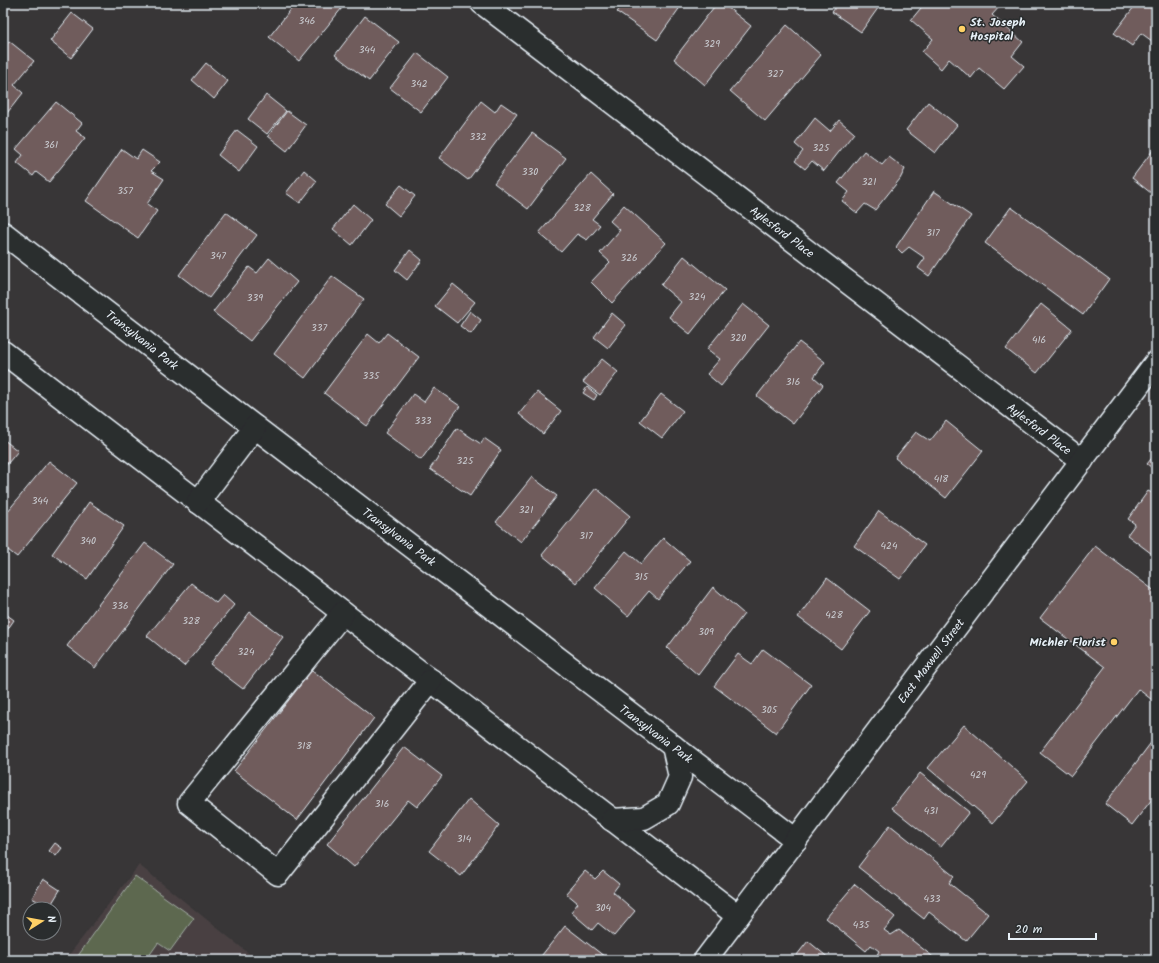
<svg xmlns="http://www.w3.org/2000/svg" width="1159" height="963" viewBox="0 0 1159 963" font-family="Kalam,sans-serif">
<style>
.built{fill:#484142}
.green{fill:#5d684f;stroke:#a2aca4}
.building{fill:#6f5c5c;stroke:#e8f1f8}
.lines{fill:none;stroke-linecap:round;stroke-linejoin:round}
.minor-casing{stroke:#e8f1f8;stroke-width:25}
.major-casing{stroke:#e8f1f8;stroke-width:25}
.minor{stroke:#2a2d2e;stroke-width:22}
.major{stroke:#2a2d2e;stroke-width:22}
.poi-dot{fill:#ffd166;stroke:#2a2d2e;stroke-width:1.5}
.labels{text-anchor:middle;stroke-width:3;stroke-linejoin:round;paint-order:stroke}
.number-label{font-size:10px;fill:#caccd1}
.poi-label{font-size:12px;font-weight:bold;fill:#e8f1f8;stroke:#2a2d2e;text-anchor:start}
.street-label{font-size:12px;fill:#e8f1f8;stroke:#2a2d2e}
</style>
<rect width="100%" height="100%" fill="#383637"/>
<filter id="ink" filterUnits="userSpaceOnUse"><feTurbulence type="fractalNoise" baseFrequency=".025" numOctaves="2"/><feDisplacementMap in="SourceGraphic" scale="8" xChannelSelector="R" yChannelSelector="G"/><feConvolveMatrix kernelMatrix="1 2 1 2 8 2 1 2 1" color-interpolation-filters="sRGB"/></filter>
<g filter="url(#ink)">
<polygon class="built" points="139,865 257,960 65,960"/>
<polygon class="green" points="135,876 194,918 170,951 158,943 146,960 75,960"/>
<g class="building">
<polygon points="296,3 346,3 299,61 269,37"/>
<polygon points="624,3 683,3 657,40 617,12"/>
<polygon points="717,3 722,3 751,26 705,85 674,59"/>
<polygon points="839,3 879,3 881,4 861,32 832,12"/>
<polygon points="925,3 998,3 1001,5 992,15 1023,42 1012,56 1024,66 1004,89 979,68 971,78 949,59 941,69 922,52 933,39 911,20"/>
<polygon points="1137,3 1154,3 1156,4 1156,44 1141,33 1132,46 1114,33"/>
<polygon points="72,13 93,29 71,58 50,41"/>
<polygon points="365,16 399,42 369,81 335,55"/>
<polygon points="787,25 821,55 765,121 730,91"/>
<polygon points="9,41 34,61 14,85 23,93 3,118 3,49"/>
<polygon points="417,53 448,77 421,112 390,88"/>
<polygon points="206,63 228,81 214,99 192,80"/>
<polygon points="266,95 286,111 267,134 248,119"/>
<polygon points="481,101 495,112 501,103 517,114 468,180 439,158"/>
<polygon points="56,102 82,123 76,131 85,138 49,182 36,172 33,176 17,163 23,155 16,149"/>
<polygon points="928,102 957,125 935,153 906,130"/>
<polygon points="287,111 306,125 287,151 268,136"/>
<polygon points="815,118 830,131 839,120 854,133 824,171 812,161 805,169 795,161 803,151 795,144"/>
<polygon points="237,130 258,146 239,172 218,155"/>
<polygon points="532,133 566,158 528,209 494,183"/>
<polygon points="1156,146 1156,197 1132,178"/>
<polygon points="122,149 136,159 142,150 160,162 151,171 164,179 147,204 157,211 138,238 86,201"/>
<polygon points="864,151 882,165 889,157 905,169 900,179 875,210 865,204 857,213 842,201 849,192 838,183"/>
<polygon points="304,170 317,181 300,203 286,193"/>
<polygon points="591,174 613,194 592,219 600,225 587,240 577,234 561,252 539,233"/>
<polygon points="401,185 415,196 399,216 385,204"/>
<polygon points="934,191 971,216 929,276 918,268 925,258 909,247 902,253 896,247"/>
<polygon points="353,204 371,220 352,245 333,229"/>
<polygon points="624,205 666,243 612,303 591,282 610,262 600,253 620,230 610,221"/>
<polygon points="1011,207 1109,279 1083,315 985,243"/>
<polygon points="226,212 257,235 209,298 179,275"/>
<polygon points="410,250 422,260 407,280 395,270"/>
<polygon points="684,256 725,290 690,334 669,317 681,302 661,285"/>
<polygon points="269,258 297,282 250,341 213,312 249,267 257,273"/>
<polygon points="332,276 364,299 305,378 274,354"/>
<polygon points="453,284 475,302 457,323 435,306"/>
<polygon points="743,304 769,325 721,386 707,374 720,359 707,349"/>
<polygon points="1041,304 1072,329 1037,373 1006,349"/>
<polygon points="470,311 481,320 471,334 460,326"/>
<polygon points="612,313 626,325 608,348 594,337"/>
<polygon points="387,333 419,357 367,426 324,393 368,334 379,343"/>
<polygon points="799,342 825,362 814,377 823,385 793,424 757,396"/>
<polygon points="602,359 618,372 600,395 583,382"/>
<polygon points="587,387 597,395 594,400 583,393"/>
<polygon points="434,388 460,406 421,460 385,433 413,394 424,402"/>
<polygon points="537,392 561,411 543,434 519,414"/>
<polygon points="661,394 683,411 662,438 640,421"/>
<polygon points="946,421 983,451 946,498 895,458 916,432 930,441"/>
<polygon points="457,428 481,444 484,438 501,450 470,496 430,469"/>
<polygon points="3,439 18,451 3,469"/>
<polygon points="1156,453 1156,471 1147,464"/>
<polygon points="49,461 77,483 17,557 4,547 3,548 3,517"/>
<polygon points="532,477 557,496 521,542 496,522"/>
<polygon points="596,488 630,516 576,583 542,555"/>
<polygon points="1148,491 1156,495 1156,557 1127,535 1135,524 1128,519"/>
<polygon points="89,502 124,526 87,579 52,554"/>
<polygon points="879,511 925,545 900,579 854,546"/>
<polygon points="663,538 690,561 658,599 649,591 628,616 595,588 626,551 641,564"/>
<polygon points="145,543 173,564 95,668 67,646"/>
<polygon points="1095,546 1156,592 1156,703 1138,689 1071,776 1040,752 1105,667 1040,618"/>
<polygon points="827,578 870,611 841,649 798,617"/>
<polygon points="191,583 216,603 223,595 234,605 184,666 147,636"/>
<polygon points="713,587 744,614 698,675 667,648"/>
<polygon points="3,612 14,620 3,636"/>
<polygon points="250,612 283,637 243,689 210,664"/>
<polygon points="763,649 811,685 776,733 714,686 738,654 752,664"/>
<polygon points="312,670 374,718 297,820 234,771"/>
<polygon points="964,725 1028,781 993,823 928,768"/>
<polygon points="1156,736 1156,794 1132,825 1105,804"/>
<polygon points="404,747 442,776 417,807 408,800 354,867 327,844"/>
<polygon points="920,773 969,812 941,847 892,808"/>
<polygon points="469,799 499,825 461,876 429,851"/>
<polygon points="890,825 954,876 949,883 988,914 966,941 929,912 924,919 858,867"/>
<polygon points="55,843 62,848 56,856 49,851"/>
<polygon points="585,871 595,879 603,871 619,884 613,892 635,911 614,936 598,923 592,930 571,912 578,903 566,893"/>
<polygon points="43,879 60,890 49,908 32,898"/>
<polygon points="855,884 895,917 884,930 891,935 899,930 937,960 876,960 875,959 879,951 871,945 866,951 826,918"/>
<polygon points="565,926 609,960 538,960"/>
<polygon points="808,941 831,960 793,960"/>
</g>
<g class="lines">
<g class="minor-casing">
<g id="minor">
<polyline points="482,3 1082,461"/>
<polyline points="3,233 255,427 796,840"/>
<polyline points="3,352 738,916"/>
<polyline points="198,502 255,427"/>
<polyline points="343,613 189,803 278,874 431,680"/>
<polyline points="612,820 644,818 668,804 680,777 673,746"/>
</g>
</g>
<g class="major-casing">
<polyline id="major" points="705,960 1156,362"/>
</g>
<use href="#minor" class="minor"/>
<use href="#major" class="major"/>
</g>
</g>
<g class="poi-dot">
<circle cx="962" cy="29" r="4"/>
<circle cx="1114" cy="642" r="4"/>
</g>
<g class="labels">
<g class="number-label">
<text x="307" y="24">346</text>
<text x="712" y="47">329</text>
<text x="367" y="53">344</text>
<text x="775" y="77">327</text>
<text x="419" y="87">342</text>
<text x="478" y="140">332</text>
<text x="51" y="148">361</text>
<text x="821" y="151">325</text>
<text x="530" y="175">330</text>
<text x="869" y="185">321</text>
<text x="125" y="194">357</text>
<text x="582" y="211">328</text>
<text x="933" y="236">317</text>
<text x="218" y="259">347</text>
<text x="629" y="261">326</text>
<text x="697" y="300">324</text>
<text x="255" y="301">339</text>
<text x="319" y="331">337</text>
<text x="738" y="341">320</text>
<text x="1039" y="343">416</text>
<text x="371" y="379">335</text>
<text x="793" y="385">316</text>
<text x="423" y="424">333</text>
<text x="465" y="464">325</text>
<text x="941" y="482">418</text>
<text x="40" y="504">344</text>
<text x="526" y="513">321</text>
<text x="586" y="539">317</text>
<text x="88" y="544">340</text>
<text x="889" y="549">424</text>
<text x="641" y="580">315</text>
<text x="120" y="609">336</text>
<text x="834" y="618">428</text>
<text x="191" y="624">328</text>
<text x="706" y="635">309</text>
<text x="246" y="655">324</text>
<text x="769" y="713">305</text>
<text x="304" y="749">318</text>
<text x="978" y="778">429</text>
<text x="382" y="807">316</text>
<text x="931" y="814">431</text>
<text x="464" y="842">314</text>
<text x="932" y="902">433</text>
<text x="603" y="911">304</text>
<text x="861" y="928">435</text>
</g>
<g class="poi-label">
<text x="970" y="26">St. Joseph<tspan x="970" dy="14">Hospital</tspan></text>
<text x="1106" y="646" text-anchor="end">Michler Florist</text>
</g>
<g class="street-label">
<text transform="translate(782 232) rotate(37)" y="4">Aylesford Place</text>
<text transform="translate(142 340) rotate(38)" y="4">Transylvania Park</text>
<text transform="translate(1039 429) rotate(37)" y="4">Aylesford Place</text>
<text transform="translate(399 537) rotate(37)" y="4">Transylvania Park</text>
<text transform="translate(931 661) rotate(-53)" y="4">East Maxwell Street</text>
<text transform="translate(656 734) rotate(37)" y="4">Transylvania Park</text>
</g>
</g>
<rect width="1159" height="963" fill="none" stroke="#2a2d2e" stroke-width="16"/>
<rect x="8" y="8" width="1143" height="947" fill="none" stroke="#e8f1f8" stroke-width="1.5" filter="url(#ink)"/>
<g transform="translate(42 921) rotate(79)"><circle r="19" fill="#2a2d2e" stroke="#767b7f"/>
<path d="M0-3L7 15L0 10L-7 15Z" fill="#ffd166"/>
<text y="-6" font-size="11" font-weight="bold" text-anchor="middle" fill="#e8f1f8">N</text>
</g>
<path d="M1009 933v6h87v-6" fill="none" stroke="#e8f1f8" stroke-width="2"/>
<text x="1015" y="933" font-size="12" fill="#e8f1f8" stroke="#2a2d2e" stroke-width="3" paint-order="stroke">20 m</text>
</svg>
